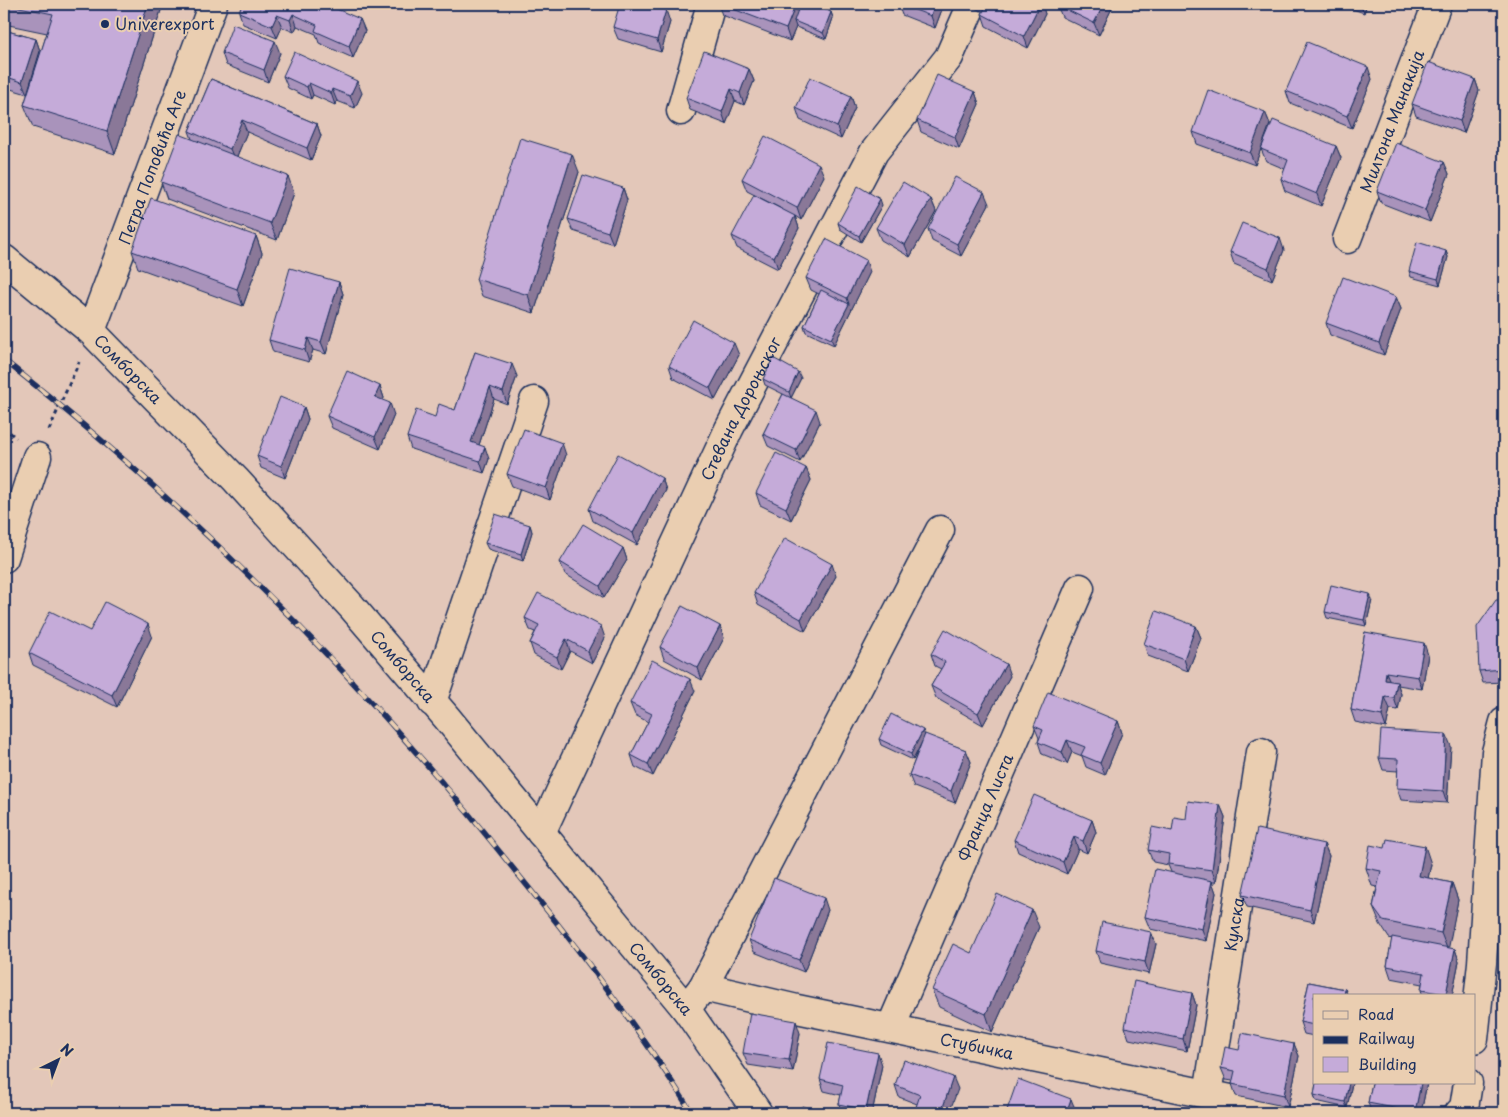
<svg xmlns="http://www.w3.org/2000/svg" width="1508" height="1117" viewBox="0 0 1508 1117" font-family="'Playpen Sans',sans-serif">
<style>
.lines{fill:none;stroke-linecap:round;stroke-linejoin:round}
.street-casing{stroke:#1b2f5e;stroke-width:31}
.path{stroke:#1b2f5e;stroke-width:3;stroke-dasharray:4 4;stroke-linecap:butt}
.street{stroke:#eaceb1;stroke-width:28}
.rail-casing{stroke:#1b2f5e;stroke-width:5.5}
.rail{stroke:#eaceb1;stroke-width:4;stroke-dasharray:11;stroke-linecap:butt}
.wall{fill:#a993bb;stroke:#1b2f5e}
.shaded-wall{fill:#8a7898;stroke:#1b2f5e}
.building{fill:#c5abd9;stroke:#1b2f5e}
.poi-dot{fill:#1b2f5e;stroke:#eaceb1;stroke-width:2}
.labels{text-anchor:middle;stroke-width:4;stroke-linejoin:round;paint-order:stroke}
.poi-label{font-size:16px;fill:#1b2f5e;stroke:#eaceb1;text-anchor:start}
.street-label{font-size:16px;fill:#1b2f5e;stroke:#eaceb1}
</style>
<rect width="100%" height="100%" fill="#e3c7b9"/>
<filter id="ink" filterUnits="userSpaceOnUse"><feTurbulence type="fractalNoise" baseFrequency=".02" numOctaves="2"/><feDisplacementMap in="SourceGraphic" scale="10" xChannelSelector="R" yChannelSelector="G"/><feConvolveMatrix kernelMatrix="1 2 1 2 8 2 1 2 1" color-interpolation-filters="sRGB"/></filter>
<g filter="url(#ink)">
<g class="lines">
<g class="street-casing">
<g id="street">
<polyline points="681,111 711,4"/>
<path id="s1" d="M1347,239L1437,4"/>
<path id="s2" d="M4,259L91,331L236,480L352,607L447,718L686,1009L758,1113"/>
<path id="s3" d="M91,331L213,4"/>
<polyline points="4,558 37,457"/>
<polyline points="432,702 534,401"/>
<path id="s4" d="M541,833L729,429L874,152L949,57L972,4"/>
<polyline points="703,987 940,530"/>
<path id="s5" d="M686,1009L703,987L797,1009L1240,1101L1275,1113"/>
<path id="s6" d="M891,1027L1080,588"/>
<polyline points="1474,1039 1482,963 1496,752 1504,722"/>
<path id="s7" d="M1208,1094L1261,752"/>
<polyline points="1459,1113 1464,1108 1468,1083"/>
</g>
</g>
<g class="path">
<polyline points="4,427 16,438"/>
<polyline points="49,430 79,362"/>
</g>
<use href="#street" class="street"/>
<g class="rail-casing">
<path id="rail" d="M4,360C195,511 364,681 516,872C579,949 639,1028 692,1113"/>
</g>
<use href="#rail" class="rail"/>
</g>
<g class="wall">
<polygon points="4,4 163,4 115,154 33,127 24,105 47,33 4,24"/>
<polygon points="242,4 360,19 365,31 353,58 319,43 316,34 297,26 294,32 282,27 277,38 243,24 239,12"/>
<polygon points="718,4 811,4 831,12 833,18 826,39 796,27 790,41 722,15"/>
<polygon points="898,4 944,4 935,28 902,15"/>
<polygon points="973,4 1042,4 1045,14 1028,48 986,26 982,14 983,12 975,8"/>
<polygon points="1058,4 1114,4 1099,35 1062,17 1057,5"/>
<polygon points="1339,4 1367,4 1364,13"/>
<polygon points="670,22 661,52 618,39 613,27"/>
<polygon points="4,30 36,39 40,51 27,94 4,87"/>
<polygon points="222,53 280,53 268,82 226,65"/>
<polygon points="749,69 754,81 744,105 735,101 726,124 690,110 686,98"/>
<polygon points="283,76 362,93 355,108 337,101 335,105 313,95 311,99 288,88"/>
<polygon points="211,79 317,124 321,136 311,160 247,132 237,156 294,193 277,240 167,199 161,182 192,139 189,131"/>
<polygon points="1372,79 1352,128 1290,103 1286,91"/>
<polygon points="1475,79 1479,91 1464,133 1416,116 1412,104"/>
<polygon points="975,92 979,104 959,149 921,132 917,120"/>
<polygon points="851,96 855,108 841,139 800,120 796,108"/>
<polygon points="1265,112 1270,124 1255,165 1197,144 1193,132"/>
<polygon points="1336,146 1341,158 1321,206 1285,191 1281,179 1285,169 1266,161 1261,149"/>
<polygon points="1444,162 1449,174 1430,222 1381,203 1377,191"/>
<polygon points="579,172 534,313 482,296 476,279"/>
<polygon points="824,176 801,220 795,216 799,228 778,269 737,248 732,236 780,208 747,191 742,179"/>
<polygon points="623,188 627,200 613,244 573,231 568,219"/>
<polygon points="931,199 936,211 910,257 881,240 876,228"/>
<polygon points="989,204 961,256 932,241 928,229"/>
<polygon points="882,205 861,242 840,229 838,223"/>
<polygon points="256,236 262,253 243,306 138,268 132,251"/>
<polygon points="1284,250 1272,280 1234,264 1230,252"/>
<polygon points="1446,251 1448,257 1440,285 1411,277 1409,271"/>
<polygon points="870,272 834,345 806,332 804,326 819,294 811,290 806,278"/>
<polygon points="339,282 343,294 326,354 313,350 309,362 273,352 269,340"/>
<polygon points="1396,297 1401,309 1384,355 1330,335 1326,323"/>
<polygon points="475,352 517,376 507,404 494,399 479,445 489,459 484,473 411,449 407,437 455,410"/>
<polygon points="739,355 715,400 673,378 669,366"/>
<polygon points="801,378 791,398 820,422 800,462 768,446 763,434 783,394 765,385 763,379"/>
<polygon points="380,386 384,398 383,400 394,415 380,449 332,428 327,416"/>
<polygon points="304,407 308,419 285,478 261,468 257,456"/>
<polygon points="566,455 550,500 512,486 507,474"/>
<polygon points="806,468 811,480 791,520 760,505 756,493"/>
<polygon points="662,478 666,490 637,545 593,521 589,509"/>
<polygon points="530,525 532,532 523,561 488,549 485,543"/>
<polygon points="623,548 627,560 604,598 565,574 560,562"/>
<polygon points="836,576 805,631 758,605 754,593"/>
<polygon points="1372,600 1366,626 1327,618 1325,612"/>
<polygon points="1504,600 1504,682 1483,683 1479,671"/>
<polygon points="525,618 605,638 592,663 570,651 561,669 534,655 530,643 535,632 530,630"/>
<polygon points="720,626 724,638 702,680 664,659 660,647"/>
<polygon points="1196,626 1201,638 1188,671 1148,656 1144,644"/>
<polygon points="90,631 152,636 117,707 33,665 29,653"/>
<polygon points="1365,632 1428,655 1422,689 1398,685 1401,694 1398,710 1390,709 1386,728 1355,722 1351,710"/>
<polygon points="931,654 1010,676 983,725 936,698 931,686 941,669 935,666"/>
<polygon points="695,691 653,776 635,767 631,755 648,722 635,715 630,703"/>
<polygon points="1118,721 1122,733 1105,775 1086,767 1082,756 1072,752 1067,764 1042,754 1038,742 1039,738 1034,726"/>
<polygon points="925,735 966,750 971,762 955,803 914,787 909,775 921,744 913,760 881,745 879,739"/>
<polygon points="1451,746 1447,803 1401,800 1397,788 1398,771 1383,770 1379,758"/>
<polygon points="1220,805 1225,817 1216,882 1212,882 1216,893 1206,941 1150,929 1145,917 1171,872 1168,865 1153,862 1148,850 1186,819"/>
<polygon points="1092,820 1096,832 1087,853 1078,849 1067,874 1018,852 1014,840"/>
<polygon points="1324,844 1329,856 1314,922 1247,907 1242,895"/>
<polygon points="1431,864 1428,878 1452,883 1458,900 1448,948 1455,949 1459,961 1452,996 1423,996 1421,990 1422,984 1391,978 1387,966 1392,939 1389,938 1380,924 1373,907 1377,887 1372,886 1366,868"/>
<polygon points="828,910 804,972 754,952 749,940"/>
<polygon points="1039,927 992,1032 939,1007 932,990 971,953"/>
<polygon points="1151,932 1156,944 1149,974 1100,963 1096,951"/>
<polygon points="1504,966 1504,992 1502,992 1500,986"/>
<polygon points="1309,982 1345,989 1348,996 1314,996 1314,1036 1304,1034 1300,1022"/>
<polygon points="1192,993 1196,1005 1187,1051 1129,1039 1125,1027"/>
<polygon points="800,1033 793,1072 748,1065 743,1053"/>
<polygon points="1294,1044 1299,1056 1288,1107 1236,1096 1232,1084 1233,1081 1226,1080 1221,1068 1239,1050"/>
<polygon points="882,1065 872,1113 842,1113 839,1104 841,1095 824,1091 820,1079"/>
<polygon points="1316,1083 1352,1083 1347,1108 1316,1101 1314,1095"/>
<polygon points="1372,1083 1427,1083 1421,1113 1372,1113 1368,1103"/>
<polygon points="895,1085 958,1089 917,1104 899,1097"/>
</g>
<g class="shaded-wall">
<polygon points="148,4 163,4 115,154 107,131"/>
<polygon points="796,4 803,4 794,21 796,27 790,41 786,29"/>
<polygon points="935,4 944,4 935,28 931,16"/>
<polygon points="1040,4 1042,4 1045,14 1028,48 1024,36"/>
<polygon points="1104,4 1114,4 1099,35 1094,23"/>
<polygon points="1360,4 1367,4 1364,13"/>
<polygon points="666,10 670,22 661,52 657,40"/>
<polygon points="831,12 833,18 826,39 823,33"/>
<polygon points="293,14 297,26 294,32 290,20"/>
<polygon points="277,15 282,27 277,38 272,26"/>
<polygon points="360,19 365,31 353,58 349,46"/>
<polygon points="36,39 40,51 27,94 22,82"/>
<polygon points="275,41 280,53 268,82 264,70"/>
<polygon points="1368,67 1372,79 1352,128 1347,116"/>
<polygon points="749,69 754,81 744,105 740,93"/>
<polygon points="1475,79 1479,91 1464,133 1460,121"/>
<polygon points="357,81 362,93 355,108 350,96"/>
<polygon points="309,83 313,95 311,99 307,87"/>
<polygon points="332,89 337,101 335,105 331,93"/>
<polygon points="731,89 735,101 726,124 722,112"/>
<polygon points="975,92 979,104 959,149 955,137"/>
<polygon points="851,96 855,108 841,139 837,127"/>
<polygon points="1265,112 1270,124 1255,165 1250,153"/>
<polygon points="242,120 247,132 235,161 230,149"/>
<polygon points="317,124 321,136 311,160 307,148"/>
<polygon points="1336,146 1341,158 1321,206 1317,194"/>
<polygon points="572,154 579,172 534,313 528,295"/>
<polygon points="1444,162 1449,174 1430,222 1425,210"/>
<polygon points="819,164 824,176 801,220 797,208"/>
<polygon points="288,176 294,193 277,240 270,223"/>
<polygon points="623,188 627,200 613,244 608,232"/>
<polygon points="984,192 989,204 961,256 957,244"/>
<polygon points="880,199 882,205 861,242 859,236"/>
<polygon points="931,199 936,211 910,257 905,245"/>
<polygon points="795,216 799,228 778,269 774,257"/>
<polygon points="256,236 262,253 243,306 237,289"/>
<polygon points="1280,238 1284,250 1272,280 1268,268"/>
<polygon points="1446,251 1448,257 1440,285 1438,279"/>
<polygon points="866,260 870,272 834,345 831,339 849,304 847,298"/>
<polygon points="339,282 343,294 326,354 321,342"/>
<polygon points="1396,297 1401,309 1384,355 1379,343"/>
<polygon points="308,338 313,350 309,362 305,350"/>
<polygon points="734,343 739,355 715,400 710,388"/>
<polygon points="512,364 517,376 507,404 503,392"/>
<polygon points="798,372 801,378 791,398 789,392"/>
<polygon points="380,386 384,398 380,409 375,397"/>
<polygon points="490,387 494,399 476,454 471,442"/>
<polygon points="390,403 394,415 380,449 375,437"/>
<polygon points="304,407 308,419 285,478 281,466"/>
<polygon points="816,410 820,422 800,462 796,450"/>
<polygon points="562,443 566,455 550,500 546,488"/>
<polygon points="485,447 489,459 484,473 480,461"/>
<polygon points="806,468 811,480 791,520 786,508"/>
<polygon points="662,478 666,490 637,545 633,533"/>
<polygon points="530,525 532,532 523,561 521,554"/>
<polygon points="623,548 627,560 604,598 600,586"/>
<polygon points="832,564 836,576 805,631 801,619"/>
<polygon points="1370,594 1372,600 1366,626 1364,620"/>
<polygon points="148,624 152,636 117,707 112,695"/>
<polygon points="601,626 605,638 592,663 588,651"/>
<polygon points="720,626 724,638 702,680 698,668"/>
<polygon points="1196,626 1201,638 1188,671 1184,659"/>
<polygon points="566,639 570,651 561,669 557,657"/>
<polygon points="1424,643 1428,655 1422,689 1418,677"/>
<polygon points="1006,664 1010,676 983,725 978,713"/>
<polygon points="1386,672 1391,684 1385,680"/>
<polygon points="690,679 695,691 653,776 648,764"/>
<polygon points="1397,682 1401,694 1398,710 1394,698"/>
<polygon points="1385,697 1390,709 1386,728 1382,716"/>
<polygon points="1118,721 1122,733 1105,775 1100,763"/>
<polygon points="923,730 925,736 913,760 911,754"/>
<polygon points="1446,734 1451,746 1447,803 1443,791"/>
<polygon points="1067,740 1072,752 1067,764 1062,752"/>
<polygon points="966,750 971,762 955,803 951,791"/>
<polygon points="1220,805 1225,817 1216,882 1212,870"/>
<polygon points="1092,820 1096,832 1087,853 1083,841"/>
<polygon points="1074,837 1078,849 1067,874 1063,862"/>
<polygon points="1324,844 1329,856 1314,922 1310,910"/>
<polygon points="1425,846 1431,864 1425,893 1419,876"/>
<polygon points="1212,881 1216,893 1206,941 1202,929"/>
<polygon points="1452,883 1458,900 1448,951 1441,933"/>
<polygon points="824,898 828,910 804,972 799,960"/>
<polygon points="1032,910 1039,927 992,1032 986,1014"/>
<polygon points="1151,932 1156,944 1149,974 1145,962"/>
<polygon points="1455,949 1459,961 1452,996 1447,996 1446,994"/>
<polygon points="1345,989 1348,996 1344,996"/>
<polygon points="1192,993 1196,1005 1187,1051 1183,1039"/>
<polygon points="796,1021 800,1033 793,1072 789,1060"/>
<polygon points="1294,1044 1299,1056 1288,1107 1284,1095"/>
<polygon points="878,1053 882,1065 872,1113 867,1113 866,1110"/>
<polygon points="953,1077 958,1089 949,1113 941,1113"/>
<polygon points="1349,1083 1352,1083 1347,1108 1345,1102"/>
<polygon points="1421,1083 1427,1083 1421,1113 1415,1113 1415,1112"/>
<polygon points="1071,1099 1076,1111 1075,1113 1066,1113"/>
</g>
<g class="building">
<polygon points="5,4 148,4 107,131 24,105 53,14"/>
<polygon points="242,4 325,4 360,19 349,46 315,31 317,25 293,14 290,20 277,15 272,26 239,12"/>
<polygon points="620,4 645,4 666,10 657,40 613,27"/>
<polygon points="720,4 796,4 786,29"/>
<polygon points="800,4 811,4 831,12 823,33 794,21"/>
<polygon points="899,4 935,4 931,16"/>
<polygon points="986,4 1040,4 1024,36 982,14 987,4"/>
<polygon points="1058,4 1104,4 1094,23 1057,5"/>
<polygon points="233,24 275,41 264,70 222,53"/>
<polygon points="4,30 36,39 22,82 4,76"/>
<polygon points="1307,42 1368,67 1347,116 1286,91"/>
<polygon points="704,51 749,69 740,93 731,89 722,112 686,98"/>
<polygon points="294,52 357,81 350,96 332,89 331,93 309,83 307,87 283,76"/>
<polygon points="1428,62 1475,79 1460,121 1412,104"/>
<polygon points="937,75 975,92 955,137 917,120"/>
<polygon points="810,77 851,96 837,127 796,108"/>
<polygon points="211,79 317,124 307,148 242,120 230,149 189,131"/>
<polygon points="1208,90 1265,112 1250,153 1193,132"/>
<polygon points="1273,120 1336,146 1317,194 1281,179 1288,160 1261,149"/>
<polygon points="179,134 288,176 270,223 161,182"/>
<polygon points="765,136 819,164 797,208 742,179"/>
<polygon points="520,138 572,154 528,295 476,279"/>
<polygon points="1396,143 1444,162 1425,210 1377,191"/>
<polygon points="583,175 623,188 608,232 568,219"/>
<polygon points="955,177 984,192 957,244 928,229"/>
<polygon points="903,182 931,199 905,245 876,228"/>
<polygon points="858,186 880,199 859,236 838,223"/>
<polygon points="754,195 795,216 774,257 732,236"/>
<polygon points="151,198 256,236 237,289 132,251"/>
<polygon points="1242,223 1280,238 1268,268 1230,252"/>
<polygon points="826,239 866,260 847,298 806,278"/>
<polygon points="1417,242 1446,251 1438,279 1409,271"/>
<polygon points="290,268 339,282 321,342 308,338 305,350 269,340"/>
<polygon points="1343,277 1396,297 1379,343 1326,323"/>
<polygon points="821,290 849,304 831,339 804,326"/>
<polygon points="693,320 734,343 710,388 669,366"/>
<polygon points="475,352 512,364 503,392 490,387 471,442 485,447 480,461 407,437 416,410 435,417 439,404 455,410"/>
<polygon points="773,358 798,372 789,392 763,379"/>
<polygon points="347,371 380,386 375,397 390,403 375,437 327,416"/>
<polygon points="783,394 816,410 796,450 763,434"/>
<polygon points="280,397 304,407 281,466 257,456"/>
<polygon points="524,429 562,443 546,488 507,474"/>
<polygon points="776,453 806,468 786,508 756,493"/>
<polygon points="618,454 662,478 633,533 589,509"/>
<polygon points="495,514 530,525 521,554 485,543"/>
<polygon points="583,524 623,548 600,586 560,562"/>
<polygon points="785,538 832,564 801,619 754,593"/>
<polygon points="1331,585 1370,594 1364,620 1325,612"/>
<polygon points="538,593 601,626 588,651 566,639 557,657 530,643 539,625 525,618"/>
<polygon points="1496,600 1504,600 1504,669 1479,671 1477,627"/>
<polygon points="105,602 148,624 112,695 29,653 50,611 90,631"/>
<polygon points="682,606 720,626 698,668 660,647"/>
<polygon points="1156,611 1196,626 1184,659 1144,644"/>
<polygon points="945,629 1006,664 978,713 931,686 945,662 931,654"/>
<polygon points="1365,632 1424,643 1418,677 1386,672 1385,680 1397,682 1394,698 1385,697 1382,716 1351,710"/>
<polygon points="652,660 690,679 648,764 631,755 652,714 630,703"/>
<polygon points="1048,692 1118,721 1100,763 1081,755 1085,747 1067,740 1062,752 1038,742 1043,730 1034,726"/>
<polygon points="891,714 923,730 911,754 879,739"/>
<polygon points="1381,730 1446,734 1443,791 1397,788 1398,759 1379,758"/>
<polygon points="925,734 966,750 951,791 909,775"/>
<polygon points="1034,795 1092,820 1083,841 1074,837 1063,862 1014,840"/>
<polygon points="1188,801 1220,805 1212,870 1168,864 1169,854 1148,850 1152,827 1172,831 1174,817 1186,819"/>
<polygon points="1501,802 1504,802 1504,859"/>
<polygon points="1257,829 1324,844 1310,910 1242,895"/>
<polygon points="1387,839 1425,846 1419,876 1452,883 1441,933 1383,921 1373,907 1381,871 1366,868 1370,845 1385,848"/>
<polygon points="1155,869 1212,881 1202,929 1145,917"/>
<polygon points="774,878 824,898 799,960 749,940"/>
<polygon points="997,894 1032,910 986,1014 932,990 953,944 971,953"/>
<polygon points="1102,922 1151,932 1145,962 1096,951"/>
<polygon points="1392,937 1455,949 1446,994 1421,990 1424,973 1387,966"/>
<polygon points="1502,966 1504,966 1504,986 1500,986"/>
<polygon points="1134,981 1192,993 1183,1039 1125,1027"/>
<polygon points="1309,982 1345,989 1344,996 1314,996 1314,1025 1300,1022"/>
<polygon points="750,1013 796,1021 789,1060 743,1053"/>
<polygon points="1242,1033 1294,1044 1284,1095 1232,1084 1235,1071 1221,1068 1225,1047 1239,1050"/>
<polygon points="828,1043 878,1053 866,1110 839,1104 843,1085 820,1079"/>
<polygon points="904,1060 953,1077 941,1113 914,1113 920,1095 895,1085"/>
<polygon points="1018,1079 1071,1099 1066,1113 1006,1113"/>
<polygon points="1316,1083 1349,1083 1345,1102 1314,1095"/>
<polygon points="1372,1083 1421,1083 1415,1112 1368,1103"/>
<polygon points="802,1106 819,1113 799,1113"/>
</g>
</g>
<circle class="poi-dot" cx="105" cy="24" r="5"/>
<g class="labels">
<g class="poi-label">
<text x="115" y="30">Univerexport</text>
</g>
<g class="street-label">
<text dy="6" stroke="none"><textPath href="#s1" startOffset="126">Милтона Манакија</textPath></text>
<text dy="6" stroke="none"><textPath href="#s3" startOffset="175">Петра Поповића Аге</textPath></text>
<text dy="6" stroke="none"><textPath href="#s2" startOffset="166">Сомборска</textPath></text>
<text dy="6" stroke="none"><textPath href="#s4" startOffset="469">Стевана Дороњског</textPath></text>
<text dy="6" stroke="none"><textPath href="#s2" startOffset="571">Сомборска</textPath></text>
<text dy="6" stroke="none"><textPath href="#s6" startOffset="239">Франца Листа</textPath></text>
<text dy="6" stroke="none"><textPath href="#s7" startOffset="172">Кулска</textPath></text>
<text dy="6" stroke="none"><textPath href="#s2" startOffset="976">Сомборска</textPath></text>
<text dy="6" stroke="none"><textPath href="#s5" startOffset="308">Стубичка</textPath></text>
</g>
</g>
<rect width="1508" height="1117" fill="none" stroke="#eaceb1" stroke-width="20"/>
<rect x="10" y="10" width="1488" height="1097" fill="none" stroke="#1b2f5e" stroke-width="2" filter="url(#ink)"/>
<rect x="1313" y="994" width="162" height="90" fill="#eaceb1" stroke="#978e90"/>
<rect x="1323" y="1011" width="25" height="8" fill="#eaceb1" stroke="#978e90"/>
<text x="1358" y="1020" font-size="15" fill="#1b2f5e">Road</text>
<rect x="1323" y="1036" width="25" height="8" fill="#1b2f5e" stroke="#978e90"/>
<text x="1358" y="1044" font-size="15" fill="#1b2f5e">Railway</text>
<rect x="1323" y="1057" width="25" height="15" fill="#c5abd9" stroke="#978e90"/>
<text x="1358" y="1070" font-size="15" fill="#1b2f5e">Building</text>
<g transform="translate(58 1060) rotate(42)" stroke="#eaceb1" stroke-width="4" paint-order="stroke">
<path d="M0-4L9 19L0 12L-9 19Z" fill="#1b2f5e"/>
<text y="-8" font-size="14" font-weight="bold" text-anchor="middle" fill="#1b2f5e">N</text>
</g>
</svg>
